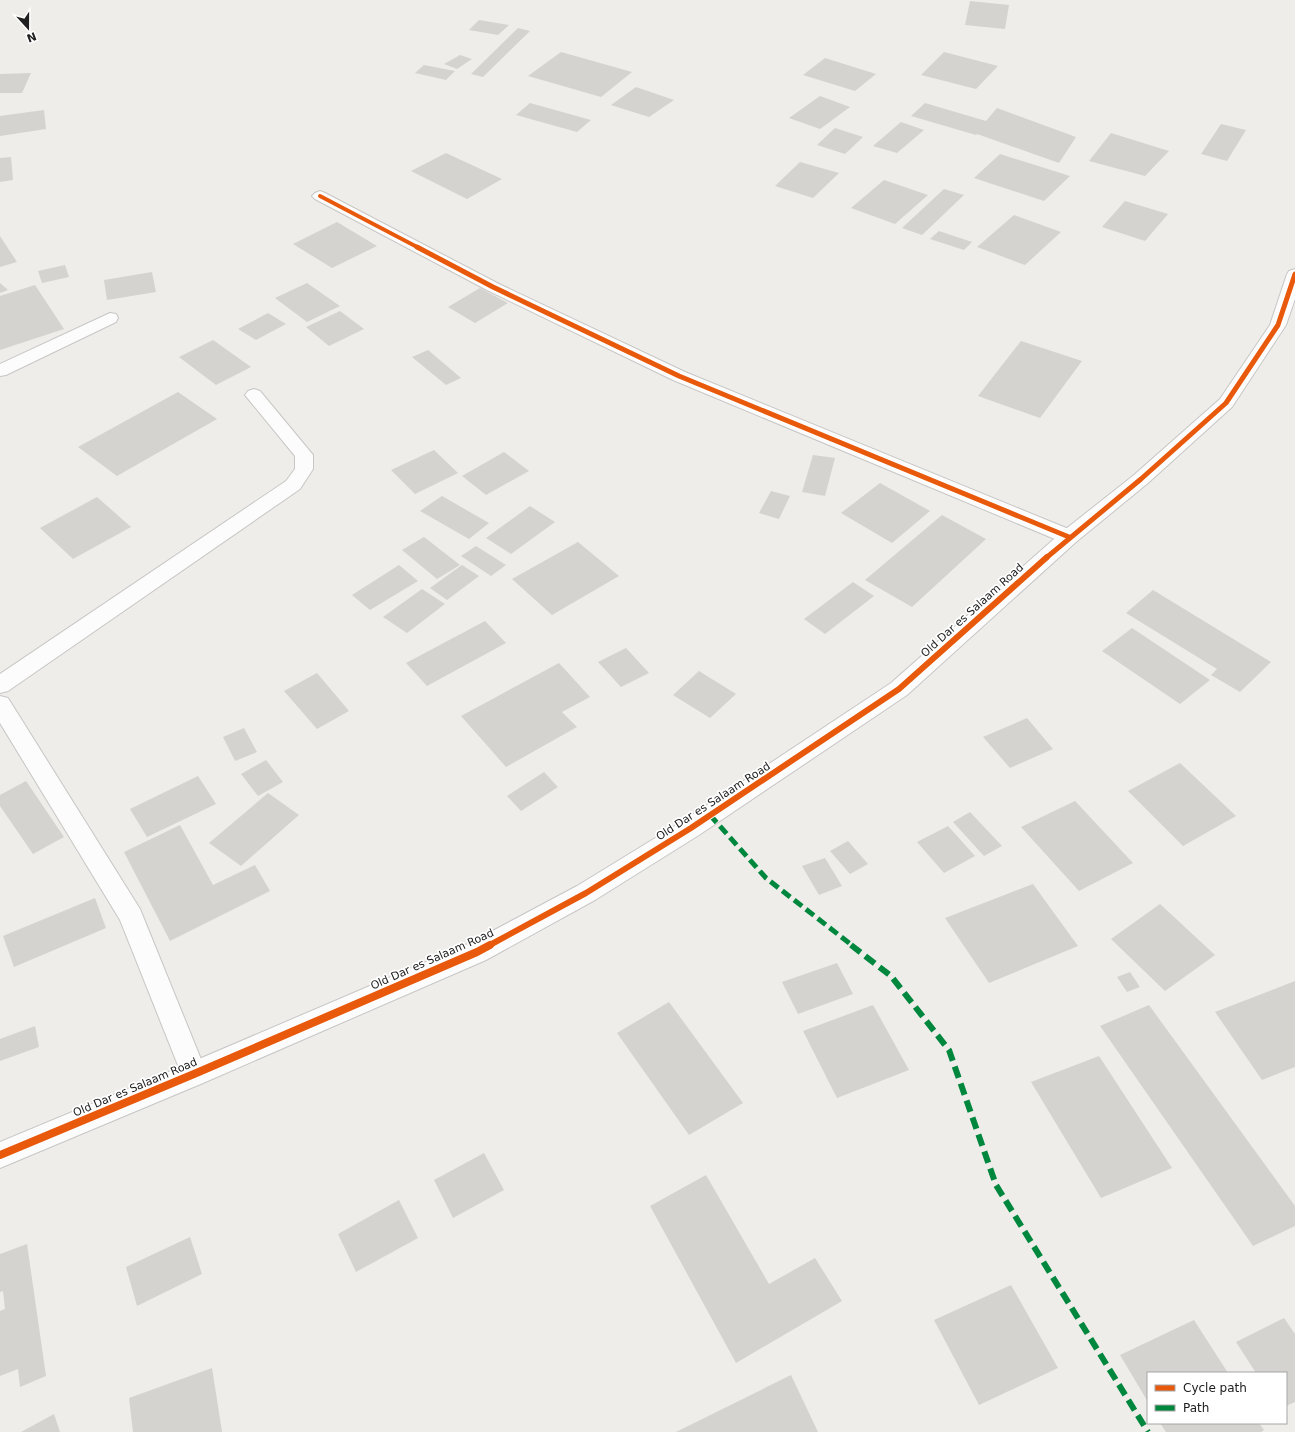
<svg xmlns="http://www.w3.org/2000/svg" width="1295" height="1432" viewBox="0 0 1295 1432" font-family="'DejaVu Sans',sans-serif">
<style>
.building{fill:#d5d3d0}
.lines{fill:none;stroke-linecap:round;stroke-linejoin:round}
.minor-casing{stroke:#c7c6c5;stroke-width:2}
.tertiary-casing{stroke:#c7c6c5;stroke-width:2}
.minor{fill:#fcfcfc;fill-rule:evenodd}
.tertiary{fill:#fcfcfc;fill-rule:evenodd}
.quiet-far1{stroke:#00873e;stroke-width:5;stroke-dasharray:10 5;stroke-linecap:butt}
.quiet{stroke:#00873e;stroke-width:6;stroke-dasharray:12 6;stroke-linecap:butt}
.cycleway-far3-casing{stroke:#fff;stroke-width:5.5}
.cycleway-far2-casing{stroke:#fff;stroke-width:7}
.cycleway-far1-casing{stroke:#fff;stroke-width:8}
.cycleway-casing{stroke:#fff;stroke-width:10}
.cycleway-far3{stroke:#e8590c;stroke-width:4}
.cycleway-far2{stroke:#e8590c;stroke-width:5}
.cycleway-far1{stroke:#e8590c;stroke-width:6}
.cycleway{stroke:#e8590c;stroke-width:8}
.labels{text-anchor:middle;stroke-width:3.5;stroke-linejoin:round;paint-order:stroke}
.street-label{font-size:11px;fill:#202020;stroke:#fff}
</style>
<rect width="100%" height="100%" fill="#eeede9"/>
<g class="building">
<polygon points="970,1 1009,5 1005,29 965,25"/>
<polygon points="479,20 509,25 498,35 469,30"/>
<polygon points="518,28 530,31 483,77 471,74"/>
<polygon points="561,52 632,72 601,97 528,76"/>
<polygon points="944,52 998,66 976,89 921,75"/>
<polygon points="460,55 472,59 457,69 444,64"/>
<polygon points="825,58 876,74 855,91 803,75"/>
<polygon points="424,65 455,71 446,80 415,73"/>
<polygon points="31,73 22,93 0,93 0,74"/>
<polygon points="636,87 674,100 649,117 611,105"/>
<polygon points="820,96 850,107 820,129 789,118"/>
<polygon points="530,103 591,120 577,132 516,115"/>
<polygon points="925,103 986,121 997,108 1076,137 1059,163 977,134 976,135 911,116"/>
<polygon points="44,110 46,129 0,136 0,116"/>
<polygon points="901,122 924,130 897,153 873,146"/>
<polygon points="1221,124 1246,130 1227,161 1201,154"/>
<polygon points="835,128 863,137 845,154 817,145"/>
<polygon points="1111,133 1169,151 1145,176 1089,161"/>
<polygon points="446,153 502,179 467,199 411,171"/>
<polygon points="1000,154 1070,176 1044,201 974,178"/>
<polygon points="11,157 13,180 0,182 0,158"/>
<polygon points="800,162 839,173 813,198 775,186"/>
<polygon points="884,180 928,195 895,224 851,208"/>
<polygon points="944,189 964,195 922,235 902,228"/>
<polygon points="1125,201 1168,214 1145,241 1102,227"/>
<polygon points="1014,215 1061,232 1025,265 977,247"/>
<polygon points="337,222 377,246 332,268 293,244"/>
<polygon points="939,231 972,242 964,250 930,239"/>
<polygon points="0,236 17,262 0,267"/>
<polygon points="65,265 69,277 42,283 38,271"/>
<polygon points="152,272 156,292 107,300 104,280"/>
<polygon points="0,283 8,290 0,293"/>
<polygon points="307,283 340,306 307,322 275,298"/>
<polygon points="35,285 64,329 0,350 0,296"/>
<polygon points="480,288 508,303 475,323 448,307"/>
<polygon points="340,311 364,329 329,346 306,327"/>
<polygon points="268,313 286,324 256,340 238,329"/>
<polygon points="213,340 251,367 216,385 179,357"/>
<polygon points="1021,341 1082,361 1040,418 978,396"/>
<polygon points="428,350 461,378 446,385 412,357"/>
<polygon points="178,392 217,419 117,476 78,447"/>
<polygon points="434,450 458,473 415,494 391,470"/>
<polygon points="504,452 529,471 486,495 462,476"/>
<polygon points="813,455 835,458 825,496 802,492"/>
<polygon points="880,483 930,511 892,543 841,513"/>
<polygon points="771,491 790,496 779,519 759,513"/>
<polygon points="442,496 489,523 469,539 420,511"/>
<polygon points="97,497 131,527 73,559 40,528"/>
<polygon points="530,506 555,522 511,554 486,538"/>
<polygon points="942,515 986,539 912,607 865,580"/>
<polygon points="424,537 460,565 437,579 402,550"/>
<polygon points="578,542 619,576 552,615 512,579"/>
<polygon points="476,546 506,565 491,576 461,556"/>
<polygon points="399,565 418,581 370,610 352,595"/>
<polygon points="462,565 479,576 447,600 430,588"/>
<polygon points="853,582 874,596 825,634 804,619"/>
<polygon points="422,589 445,604 407,633 383,617"/>
<polygon points="1153,590 1271,662 1240,692 1211,675 1217,669 1126,613"/>
<polygon points="485,621 506,643 427,686 406,663"/>
<polygon points="1132,628 1210,680 1180,704 1102,651"/>
<polygon points="626,648 649,673 621,687 598,662"/>
<polygon points="559,663 590,697 562,712 577,727 506,767 461,716"/>
<polygon points="699,671 736,694 710,718 673,695"/>
<polygon points="317,673 349,711 317,729 284,691"/>
<polygon points="1027,718 1053,749 1010,768 983,737"/>
<polygon points="244,728 257,752 235,761 223,737"/>
<polygon points="266,760 283,782 258,796 241,774"/>
<polygon points="1180,763 1236,816 1183,846 1128,791"/>
<polygon points="544,772 558,787 521,811 507,796"/>
<polygon points="198,776 216,804 147,837 130,809"/>
<polygon points="26,781 64,837 33,854 0,806 0,795"/>
<polygon points="268,793 299,815 241,866 209,843"/>
<polygon points="1075,801 1133,863 1079,891 1021,827"/>
<polygon points="970,812 1002,846 984,856 953,822"/>
<polygon points="180,825 213,885 255,865 270,891 170,941 124,852"/>
<polygon points="948,826 975,856 944,873 917,842"/>
<polygon points="848,841 868,864 850,874 830,851"/>
<polygon points="825,858 842,886 819,895 802,866"/>
<polygon points="1033,884 1078,946 989,983 945,918"/>
<polygon points="95,898 106,928 14,967 3,936"/>
<polygon points="1160,904 1215,955 1165,991 1111,939"/>
<polygon points="837,963 853,994 798,1014 782,982"/>
<polygon points="1130,972 1140,987 1127,992 1117,977"/>
<polygon points="1295,981 1295,1067 1262,1080 1215,1012"/>
<polygon points="669,1002 743,1103 689,1135 617,1033"/>
<polygon points="873,1005 909,1070 837,1098 803,1031"/>
<polygon points="1149,1005 1295,1206 1295,1226 1253,1246 1100,1026"/>
<polygon points="35,1026 39,1047 0,1061 0,1039"/>
<polygon points="1099,1056 1172,1168 1101,1198 1031,1082"/>
<polygon points="484,1153 504,1190 453,1218 434,1180"/>
<polygon points="706,1175 769,1284 815,1258 842,1301 736,1363 650,1206"/>
<polygon points="399,1200 418,1238 356,1272 338,1234"/>
<polygon points="190,1237 202,1274 137,1306 126,1267"/>
<polygon points="27,1244 46,1376 20,1387 18,1369 0,1376 0,1311 5,1309 3,1291 0,1292 0,1254"/>
<polygon points="1011,1285 1058,1368 979,1405 934,1320"/>
<polygon points="1284,1318 1295,1334 1295,1402 1286,1406 1286,1373 1256,1373 1236,1342"/>
<polygon points="1194,1320 1228,1373 1148,1373 1148,1402 1120,1355"/>
<polygon points="212,1368 222,1432 133,1432 129,1398"/>
<polygon points="791,1375 818,1432 676,1432"/>
<polygon points="54,1414 60,1432 21,1432"/>
<polygon points="1160,1423 1259,1423 1264,1430 1261,1432 1166,1432"/>
</g>
<g class="lines">
<g class="minor-casing">
<g id="minor">
<polygon points="320,191 325,193 499,284 685,372 1076,532 1079,537 1076,542 1069,544 1062,542 673,380 487,290 315,199 312,196 315,193"/>
<polygon points="110,313 116,314 118,318 116,322 6,375 0,376 0,364"/>
<polygon points="254,389 260,391 313,455 313,469 300,489 8,691 0,693 0,674 286,481 295,469 295,456 245,395 248,391"/>
<polygon points="0,696 8,698 140,909 207,1074 203,1083 194,1086 185,1083 120,920 0,723"/>
</g>
</g>
<g class="tertiary-casing">
<polygon id="tertiary" points="1295,269 1295,299 1286,325 1232,407 1148,483 1076,542 907,695 699,835 595,900 486,960 203,1083 0,1168 0,1142 185,1065 468,944 577,886 683,821 891,683 1062,532 1134,475 1220,399 1270,325 1287,274 1289,271"/>
</g>
<use href="#minor" class="minor"/>
<use href="#tertiary" class="tertiary"/>
<polyline class="quiet-far1" points="710,815 766,878 853,946"/>
<polyline class="quiet" points="851,945 891,976 949,1050 996,1185 1148,1432"/>
<g class="cycleway-far3-casing">
<polyline id="cycleway-far3" points="320,196 419,248"/>
</g>
<g class="cycleway-far2-casing">
<g id="cycleway-far2">
<polyline points="417,247 493,287 679,376 1069,537"/>
<polyline points="1046,558 1141,479 1226,403 1278,325 1295,274"/>
</g>
</g>
<g class="cycleway-far1-casing">
<polyline id="cycleway-far1" points="488,946 586,893 691,828 899,689 1047,557"/>
</g>
<g class="cycleway-casing">
<polyline id="cycleway" points="0,1155 194,1074 477,952 490,945"/>
</g>
<use href="#cycleway-far3" class="cycleway-far3"/>
<use href="#cycleway-far2" class="cycleway-far2"/>
<use href="#cycleway-far1" class="cycleway-far1"/>
<use href="#cycleway" class="cycleway"/>
</g>
<g class="labels">
<g class="street-label">
<text transform="translate(972 610) rotate(-42)" y="4">Old Dar es Salaam Road</text>
<text transform="translate(713 801) rotate(-33)" y="4">Old Dar es Salaam Road</text>
<text transform="translate(432 959) rotate(-24)" y="4">Old Dar es Salaam Road</text>
<text transform="translate(135 1087) rotate(-23)" y="4">Old Dar es Salaam Road</text>
</g>
</g>
<rect x="1147" y="1372" width="140" height="52" fill="#ffffff" stroke="#a6a6a6"/>
<rect x="1155" y="1385" width="20" height="6" fill="#e8590c" stroke="#a6a6a6"/>
<text x="1183" y="1392" font-size="12" fill="#202020">Cycle path</text>
<rect x="1155" y="1405" width="20" height="6" fill="#00873e" stroke="#a6a6a6"/>
<text x="1183" y="1412" font-size="12" fill="#202020">Path</text>
<g transform="translate(28 28) rotate(159)" stroke="#ffffff" stroke-width="3" paint-order="stroke">
<path d="M0-3L7 15L0 10L-7 15Z" fill="#202020"/>
<text y="-6" font-size="11" font-weight="bold" text-anchor="middle" fill="#202020">N</text>
</g>
</svg>
